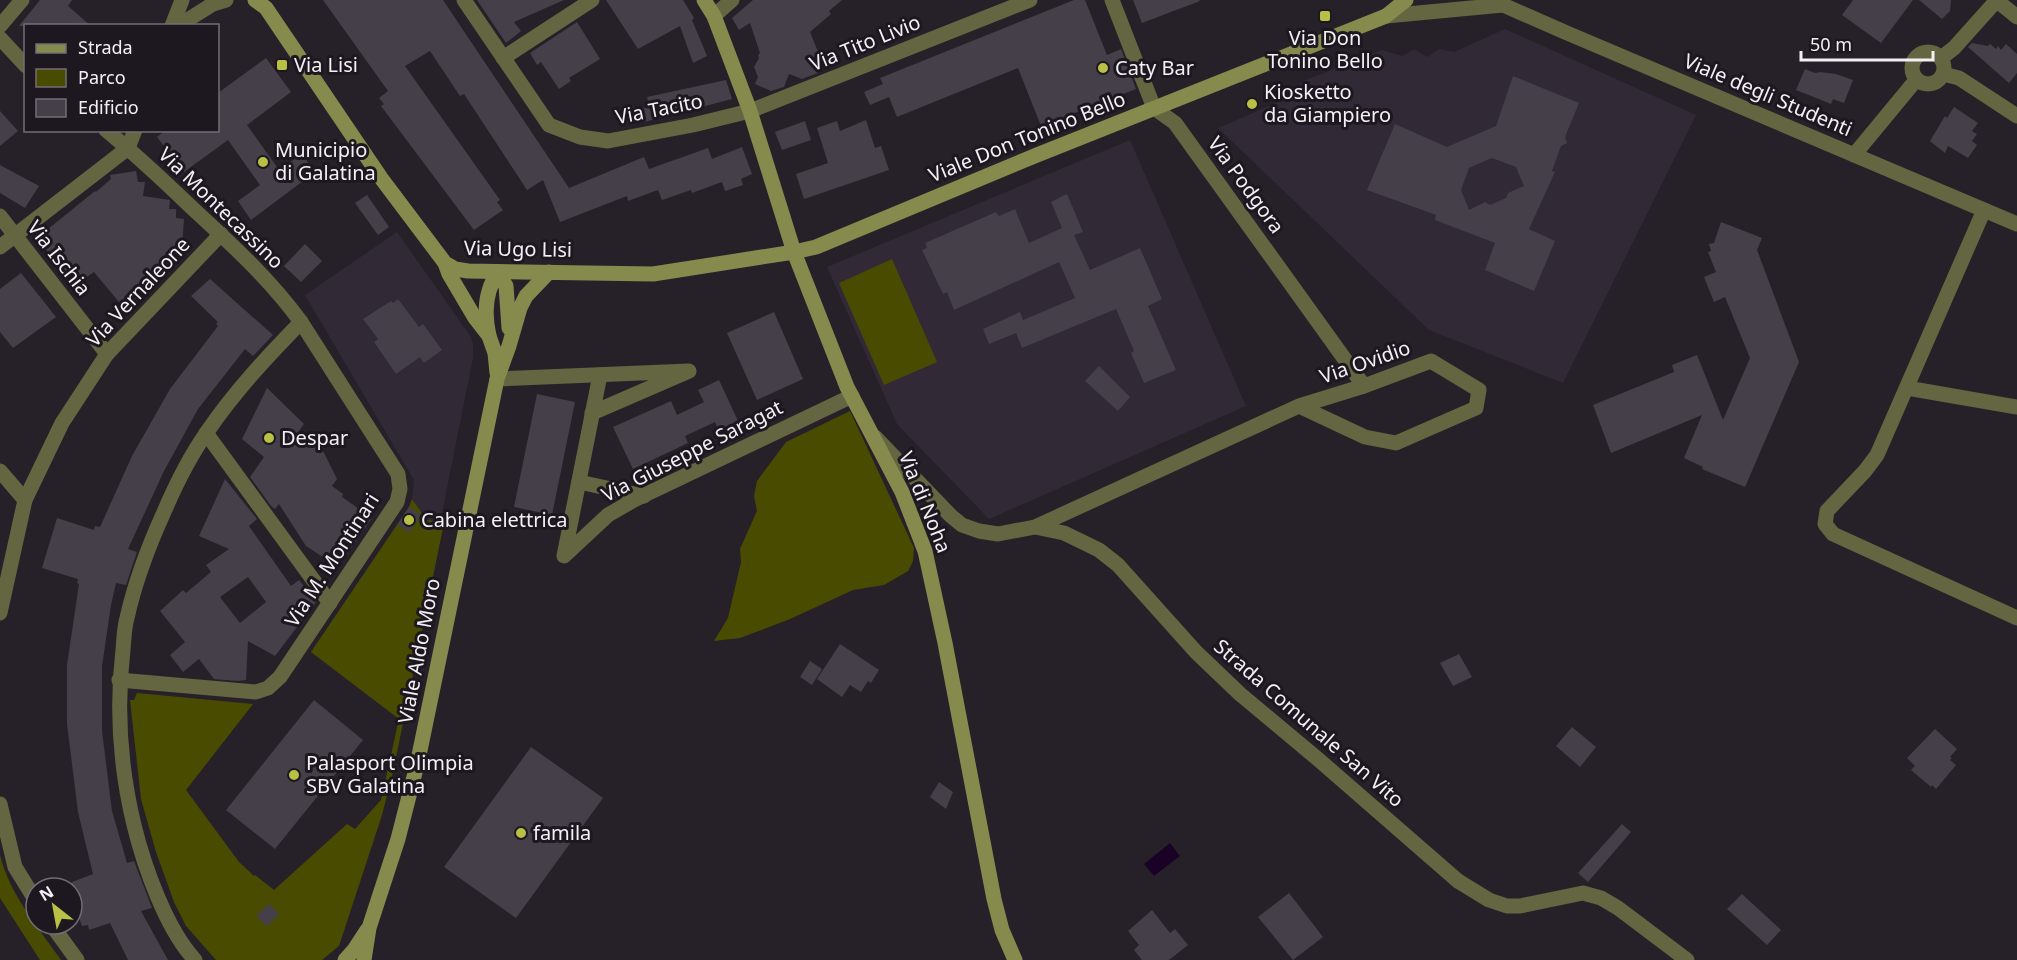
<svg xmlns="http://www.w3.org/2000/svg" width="2017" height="960" viewBox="0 0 2017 960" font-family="'Noto Sans',sans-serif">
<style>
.built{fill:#312936}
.green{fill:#494c00}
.water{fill:#190226}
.building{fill:#443f48;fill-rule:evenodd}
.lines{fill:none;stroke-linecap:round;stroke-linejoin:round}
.street{stroke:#636640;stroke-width:15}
.secondary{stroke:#868b4d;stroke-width:15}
.poi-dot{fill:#b9c046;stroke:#1d1820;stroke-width:2}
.labels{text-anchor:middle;stroke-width:6;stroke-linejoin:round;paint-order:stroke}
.poi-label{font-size:20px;fill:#f3f0f5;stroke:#1d1820;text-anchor:start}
.street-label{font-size:20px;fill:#f3f0f5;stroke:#1d1820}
</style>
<rect width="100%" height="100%" fill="#262129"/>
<g class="built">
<polygon points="1505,29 1696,115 1563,383 1429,330 1218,128 1290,97 1301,82 1382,50 1402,56 1414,49 1427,57 1439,49 1454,52"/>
<polygon points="1130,140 1246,406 989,519 897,424 827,267"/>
<polygon points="397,232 471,337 473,345 473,358 441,518 437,521 427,520 412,499 414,480 305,295"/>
</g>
<g class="green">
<polygon points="892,259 937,362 884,385 839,283"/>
<polygon points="850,411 914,548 913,561 908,571 884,585 853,590 790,619 740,638 714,641 728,618 741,562 740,549 757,511 754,496 757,481 786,442"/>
<polygon points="412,499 427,520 437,521 445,518 393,772 382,815 339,946 322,960 216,960 186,926 174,902 156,852 141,799 130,700 134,700 137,693 253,704 186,790 239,862 254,876 255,875 274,890 347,824 355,829 381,800 399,719 311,652 409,507"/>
<path d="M0,855C10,895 38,927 61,960H40L0,898Z"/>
</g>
<polygon class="water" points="1170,843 1180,856 1154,876 1144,864"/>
<g class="building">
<polygon points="40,0 72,0 68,6 91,26 19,26"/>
<polygon points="323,0 443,0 569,188 644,157 649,169 708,148 712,159 742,147 752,174 741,179 743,185 725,191 722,182 692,193 691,190 662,200 658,190 628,201 627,196 560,222 543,180 527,190 464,94 460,96 430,51 405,66 500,200 497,202 503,210 474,230 381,106 384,104 379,98 388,91"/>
<polygon points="477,0 564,0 514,22 521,31 506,43"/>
<polygon points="606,0 683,0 694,18 692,20 707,56 693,63 680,26 638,49"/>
<polygon points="753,0 842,0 829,11 831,14 810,32 819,54 813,58 818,73 802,79 789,74 784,87 771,91 755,84 758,77 754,67 759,58 758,55 760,53 750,23 739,30 732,18"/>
<polygon points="1074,0 1085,0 1107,55 1121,49 1136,89 1041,126 1018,68 897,117 889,97 870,105 864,92 883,84 880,78"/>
<polygon points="1133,0 1199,0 1200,1 1142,23"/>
<polygon points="1853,0 1913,0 1881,43 1842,15"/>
<polygon points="1919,0 1951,0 1950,11 1942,19"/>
<polygon points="577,22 600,59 569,78 571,81 559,89 541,62 537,65 530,53"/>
<polygon points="1972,43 1988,46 1990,44 1996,49 1998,46 2001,50 2006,44 2017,54 2017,73 2009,83 1968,47"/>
<polygon points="266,58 291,92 247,125 279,170 302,154 315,172 251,220 238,201 260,185 228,140 184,172 157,137 166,130 218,130 218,93"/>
<polygon points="1805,69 1815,73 1820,72 1836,74 1853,80 1844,103 1833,99 1831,104 1796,90"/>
<path d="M1513,76L1579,103L1565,137L1567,143L1561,146L1552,171L1555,172L1529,229L1555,241L1534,291L1485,270L1495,243L1435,220L1436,215L1367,190L1395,124L1447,147L1496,126ZM1492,158L1516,167L1524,186L1508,193L1506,198L1490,205L1485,202L1469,210L1461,190L1469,168Z"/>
<polygon points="726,80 732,99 644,122 624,123 629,107 650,108 647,97"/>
<polygon points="1954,107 1978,123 1972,131 1977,134 1972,141 1977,145 1968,158 1948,146 1945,153 1930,141 1945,116 1947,118"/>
<polygon points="0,111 18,131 0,146"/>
<polygon points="866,120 875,148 881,146 889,170 804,199 796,174 828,163 817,128 837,121 840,131"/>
<polygon points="805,121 811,140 782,150 775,132"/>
<polygon points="0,165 39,186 25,208 0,193"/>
<polygon points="136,171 138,182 145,182 143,196 170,200 169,209 176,209 176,218 184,219 182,248 176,247 175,267 167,267 158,273 129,314 94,272 74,286 37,238 95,191 96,192 111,179 110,175"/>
<polygon points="1067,194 1083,232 1074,235 1090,270 1140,248 1162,299 1148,306 1176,370 1144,383 1131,353 1134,351 1116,309 1022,348 1016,333 989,344 983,329 1020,312 1023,320 1075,298 1059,262 954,310 947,292 943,294 922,250 927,248 925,243 996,212 999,216 1015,209 1029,243 1062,228 1051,202"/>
<polygon points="367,195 389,227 378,235 355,203"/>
<polygon points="1721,222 1762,238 1757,250 1799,362 1745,487 1702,469 1703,467 1684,458 1702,415 1611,453 1593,405 1674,372 1672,365 1697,355 1723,420 1750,358 1725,297 1714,302 1704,277 1716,272 1708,252 1711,251 1709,244 1714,243"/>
<polygon points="305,244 322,261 301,282 284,266"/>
<polygon points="21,273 56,317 13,348 0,332 0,289"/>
<polygon points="210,279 273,335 253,356 245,349 198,409 164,471 128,549 137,552 126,585 116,583 111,605 102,666 102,731 112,811 127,863 134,861 152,908 141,911 168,960 128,960 110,923 89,930 88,925 82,926 72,898 72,882 93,874 78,812 67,724 67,665 79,584 77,583 78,579 42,568 57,518 94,530 95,526 100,527 132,456 170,389 218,326 216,324 218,322 191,296"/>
<polygon points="398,299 419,327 423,324 442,350 424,363 420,357 396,374 374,342 378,339 363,319 391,301 393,303"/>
<polygon points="774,312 803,379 757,400 727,333"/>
<polygon points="1099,366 1130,397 1118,411 1085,381"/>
<polygon points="719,380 738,421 718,430 715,422 698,430 685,436 688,443 633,469 613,427 671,401 677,415 704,402 698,390"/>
<polygon points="267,388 304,424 297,434 323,451 337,479 332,486 343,494 342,497 372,518 346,556 342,553 335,565 306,546 279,504 275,509 271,506 250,477 264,457 242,439"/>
<polygon points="537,394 575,402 552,515 514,507"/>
<path d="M225,479L257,519L249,526L291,586L299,580L316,602L275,656L248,641L246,680L238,681L214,679L199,659L183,672L170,655L185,642L160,611L183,590L186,593L211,572L206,565L229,549L199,536ZM248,577L266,602L240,623L220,597Z"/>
<polygon points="409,507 421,515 410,532 397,525"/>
<polygon points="840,644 879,670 871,683 868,681 861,692 850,685 842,697 817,679"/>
<polygon points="1459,654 1472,677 1453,686 1440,663"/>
<polygon points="810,661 822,669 812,685 800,677"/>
<polygon points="314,700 363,740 275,849 226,810"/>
<polygon points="1572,727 1596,747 1580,767 1556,746"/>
<polygon points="1935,729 1957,749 1950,757 1952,758 1950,760 1956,765 1936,789 1932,785 1931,787 1911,770 1915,766 1907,758"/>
<polygon points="531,747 603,798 516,918 444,867"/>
<polygon points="939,782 953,792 946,809 930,797"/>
<polygon points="1622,824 1631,832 1588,882 1578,873"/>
<polygon points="1289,893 1323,937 1293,960 1258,917"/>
<polygon points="1742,894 1781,930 1767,945 1727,909"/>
<polygon points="269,904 279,914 267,926 256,916"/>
<polygon points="1152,910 1170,933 1175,929 1188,945 1169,960 1142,960 1134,950 1139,945 1128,931"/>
</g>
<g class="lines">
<g class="street">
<polyline points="464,0 549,125 580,137 608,141 693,125 750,111 1030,0"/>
<polyline points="1112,0 1154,108 1175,123 1364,386"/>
<polyline points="1495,0 1503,5 1567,33 2017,224"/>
<polyline points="1996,0 2017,17"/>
<polyline points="714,16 732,0"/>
<polyline points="1386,16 1503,5"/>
<polyline points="0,26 22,0"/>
<polyline points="172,26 182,0"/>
<polyline points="178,26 213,4 226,0"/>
<polyline points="0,38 26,66"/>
<circle cx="1928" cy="68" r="16"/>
<polyline points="503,58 592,0"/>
<polyline points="1941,58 1954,48 1997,0"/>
<polyline points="1943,74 1959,78 2017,116"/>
<path d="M106,130C135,154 162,179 189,205C228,241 269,278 301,322L398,474L400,489L397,502L280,677L268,688L256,692L119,680"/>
<polyline points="1854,155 1916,80"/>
<polyline points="1984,210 1877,455 1865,471 1827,511 1825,524 1833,534 2017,618"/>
<polyline points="0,216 107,354"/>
<polyline points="0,247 128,148 135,130"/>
<polyline points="600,375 564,556 608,515 634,500 852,396"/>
<polyline points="497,379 689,371 592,413"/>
<polyline points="1907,388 2017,407"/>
<polyline points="206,433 330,603"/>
<polyline points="875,437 951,516 962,525 979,531 998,534 1035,527 1064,533 1099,550 1118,565 1196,652 1240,694 1319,760 1458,881 1489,900 1507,906 1520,906 1583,893 1601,898 1618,908 1687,960"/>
<polyline points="0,471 25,500"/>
<polyline points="579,482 644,496"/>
<polyline points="1035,527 1299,406 1364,386 1431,361 1479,390 1476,408 1396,443 1365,437 1299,406"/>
<polyline points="0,613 25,500 62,423 107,354 221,234"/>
<polyline points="0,804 15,867 36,901"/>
<polyline points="51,924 77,960"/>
<path d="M195,960C166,929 144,866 134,825C120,767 116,709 123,650C124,639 124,628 127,618C135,582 149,545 164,512C176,484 190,456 207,432C234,392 267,357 301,322"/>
</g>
<g class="secondary">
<polyline points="255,0 266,8 381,178 445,263 455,269 468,271 653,274 794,252 816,247 1037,155 1386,16 1406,0"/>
<polyline points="704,0 714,16 750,111 794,252 847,387 902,492 925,551 945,643 994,899 1002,930 1015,960"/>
<polyline points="445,263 449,274 475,318 489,336 495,353 497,373"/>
<path d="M489,336C484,314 485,291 498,272L506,286L509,328"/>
<polyline points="345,960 354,950 367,930"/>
<polyline points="364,960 369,928 398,839 417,765 497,379 509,346 520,308 526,296 549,272"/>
</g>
</g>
<g class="poi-dot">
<rect x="1319" y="10" width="12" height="12" rx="3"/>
<rect x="276" y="59" width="12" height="12" rx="3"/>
<circle cx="1103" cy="68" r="6"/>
<circle cx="1252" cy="104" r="6"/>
<circle cx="263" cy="162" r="6"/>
<circle cx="269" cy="438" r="6"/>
<circle cx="409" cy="520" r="6"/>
<circle cx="294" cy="775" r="6"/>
<circle cx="521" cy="833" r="6"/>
</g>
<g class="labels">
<g class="poi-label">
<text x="1325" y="45" text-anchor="middle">Via Don<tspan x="1325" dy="23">Tonino Bello</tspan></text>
<text x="294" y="72">Via Lisi</text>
<text x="1115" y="75">Caty Bar</text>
<text x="1264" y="99">Kiosketto<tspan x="1264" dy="23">da Giampiero</tspan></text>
<text x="275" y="157">Municipio<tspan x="275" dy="23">di Galatina</tspan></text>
<text x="281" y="445">Despar</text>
<text x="421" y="527">Cabina elettrica</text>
<text x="306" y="770">Palasport Olimpia<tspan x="306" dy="23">SBV Galatina</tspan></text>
<text x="533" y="840">famila</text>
</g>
<g class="street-label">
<text transform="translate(865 43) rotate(-22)" y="7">Via Tito Livio</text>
<text transform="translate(1768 95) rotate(23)" y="7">Viale degli Studenti</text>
<text transform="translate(659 109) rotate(-11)" y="7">Via Tacito</text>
<text transform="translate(1027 137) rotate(-22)" y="7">Viale Don Tonino Bello</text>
<text transform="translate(1246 185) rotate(54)" y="7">Via Podgora</text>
<text transform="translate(221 208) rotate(44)" y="7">Via Montecassino</text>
<text transform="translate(518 249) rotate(1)" y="7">Via Ugo Lisi</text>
<text transform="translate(59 258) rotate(52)" y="7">Via Ischia</text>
<text transform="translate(138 292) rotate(-47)" y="7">Via Vernaleone</text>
<text transform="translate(1365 362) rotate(-19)" y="7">Via Ovidio</text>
<text transform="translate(692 451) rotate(-27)" y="7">Via Giuseppe Saragat</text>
<text transform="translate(925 502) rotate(68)" y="7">Via di Noha</text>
<text transform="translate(332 560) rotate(-57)" y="7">Via M. Montinari</text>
<text transform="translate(419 651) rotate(-79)" y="7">Viale Aldo Moro</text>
<text transform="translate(1309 723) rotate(41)" y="7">Strada Comunale San Vito</text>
</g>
</g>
<rect x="24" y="24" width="195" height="108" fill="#1d1820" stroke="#736e75" stroke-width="1.5"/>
<rect x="36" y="44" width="30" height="9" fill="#868b4d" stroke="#736e75" stroke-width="1.5"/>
<text x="78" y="54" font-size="18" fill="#f3f0f5">Strada</text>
<rect x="36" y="69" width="30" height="18" fill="#494c00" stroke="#736e75" stroke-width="1.5"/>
<text x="78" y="84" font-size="18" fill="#f3f0f5">Parco</text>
<rect x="36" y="99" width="30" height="18" fill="#443f48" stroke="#736e75" stroke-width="1.5"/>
<text x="78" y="114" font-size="18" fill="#f3f0f5">Edificio</text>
<g transform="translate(54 906) rotate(329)"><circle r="28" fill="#1d1820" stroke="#736e75" stroke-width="1.5"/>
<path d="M0-4.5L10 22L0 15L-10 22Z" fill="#b9c046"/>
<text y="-9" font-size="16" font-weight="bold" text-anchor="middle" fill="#f3f0f5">N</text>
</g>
<path d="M1801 51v9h132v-9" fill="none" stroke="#f3f0f5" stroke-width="3"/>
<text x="1810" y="51" font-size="18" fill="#f3f0f5" stroke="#1d1820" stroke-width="4.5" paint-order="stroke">50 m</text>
</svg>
